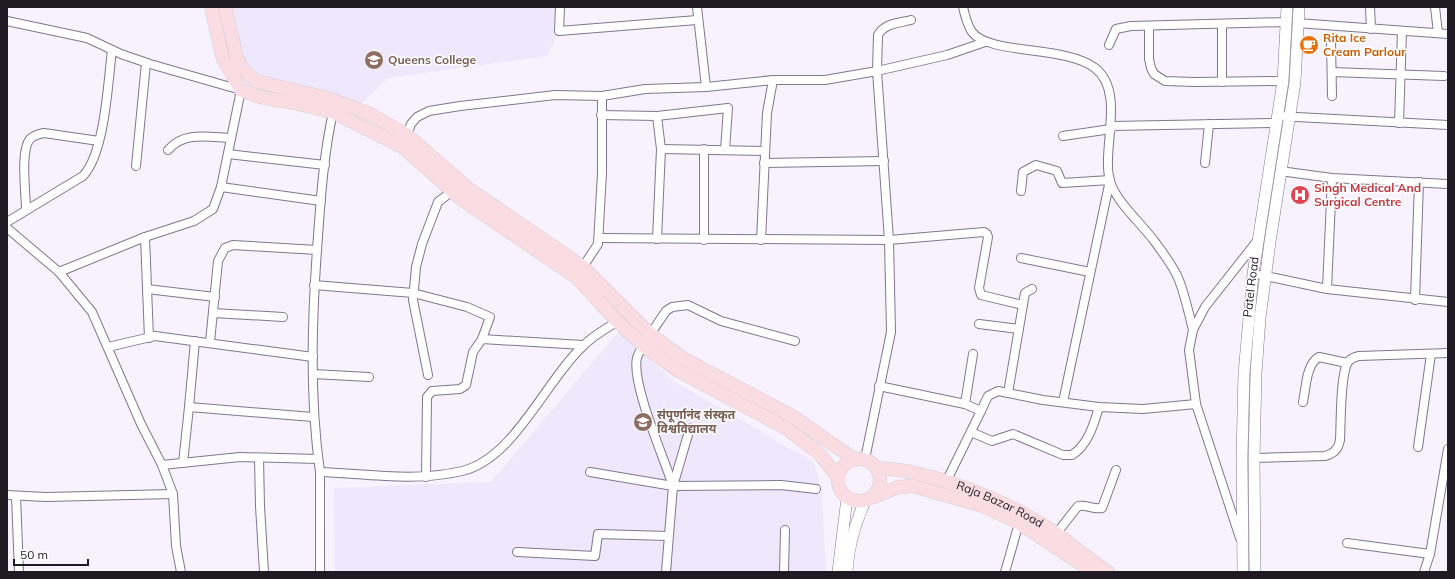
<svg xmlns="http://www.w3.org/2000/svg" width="1455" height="579" viewBox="0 0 1455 579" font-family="Mulish,'Noto Sans Devanagari',sans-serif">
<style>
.education{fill:#efe7fc}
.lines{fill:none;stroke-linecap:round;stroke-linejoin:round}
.minor-casing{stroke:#81768e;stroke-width:10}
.tertiary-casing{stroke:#81768e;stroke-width:12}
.primary-casing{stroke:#d2d1d3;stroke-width:14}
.minor{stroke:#fff;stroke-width:8}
.tertiary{stroke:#fff;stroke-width:11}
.primary{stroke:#fadde2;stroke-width:13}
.labels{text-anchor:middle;stroke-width:3;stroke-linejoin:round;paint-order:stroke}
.food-label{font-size:12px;font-weight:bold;fill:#c56008;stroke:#fff;text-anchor:start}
.education-label{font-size:12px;font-weight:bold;fill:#785e54;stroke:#fff;text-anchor:start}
.health-label{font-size:12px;font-weight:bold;fill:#be3a42;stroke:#fff;text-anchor:start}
.street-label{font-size:12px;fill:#1f1a24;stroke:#fff}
</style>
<rect width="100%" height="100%" fill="#f8f2fe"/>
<g class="education">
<polygon points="211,7 560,7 559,31 547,56 388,78 357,108 294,94 253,90 230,64"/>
<polygon points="620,330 673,381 814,462 822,492 826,572 335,572 334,488 491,482"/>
</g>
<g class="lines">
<g class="minor-casing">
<g id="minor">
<polyline points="560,7 559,31 697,20"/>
<polyline points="697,7 706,87"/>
<path d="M963,7C965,16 967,25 972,32C989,55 1065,45 1095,68C1126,92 1101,149 1110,181C1116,202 1142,224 1155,242C1163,253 1174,267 1179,280C1185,296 1189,313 1193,330"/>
<polyline points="1370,7 1371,29"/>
<polyline points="1435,7 1438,33"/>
<polyline points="7,21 87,38 121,54 150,64 241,90 221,187 213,209 194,221 145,237 59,272"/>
<polyline points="1297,23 1448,34"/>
<polyline points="1222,24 1222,82"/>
<polyline points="1149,26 1149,59 1151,68 1154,74 1165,81 1194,82 1283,81"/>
<polyline points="1331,41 1332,96"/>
<polyline points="1109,45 1116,29 1131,26 1286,22"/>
<polyline points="1332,72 1444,76"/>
<polyline points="601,115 657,116 728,108 725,150"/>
<polyline points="1278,116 1448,125"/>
<polyline points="1399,123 1402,31"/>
<polyline points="1111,126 1276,123"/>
<polyline points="407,135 411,124 417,117 429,111 460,106 555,95 602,96 645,89 706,87 773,80 825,80 877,71 947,55 985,42"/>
<polyline points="1063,136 1111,129"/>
<polyline points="661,149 765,151"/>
<polyline points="704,149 704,240"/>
<path d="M168,150C184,131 208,137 231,138"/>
<polyline points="228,154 325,165"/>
<polyline points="764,163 884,161"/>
<polyline points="1205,163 1209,124"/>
<polyline points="136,166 146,63"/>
<polyline points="1280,171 1332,178 1448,184"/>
<polyline points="221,187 321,201"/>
<polyline points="1021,191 1023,172 1036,165 1057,171 1062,183 1110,180 1063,402"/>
<path d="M26,210C26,194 20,150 30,139C34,135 39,134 44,133L99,141"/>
<path d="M7,222L83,176C105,153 108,82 112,50"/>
<polyline points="7,228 59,272 92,312 141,424 162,465 173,494 176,546 181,572"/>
<polyline points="145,237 149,338"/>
<polyline points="599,238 889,240 984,232 987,234 988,237 979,288 981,295 1023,305"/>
<polyline points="657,239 661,149 657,116"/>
<polyline points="761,240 767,113 773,80"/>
<polyline points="1021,258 1090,272"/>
<polyline points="581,270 598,244 602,173 602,96"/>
<polyline points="1261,275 1327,289 1448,302"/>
<polyline points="314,285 413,293 467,307 490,317 482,339 473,352 466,385 460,389 432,391 427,397 426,477"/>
<polyline points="147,289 215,297"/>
<polyline points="1327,289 1332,178"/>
<polyline points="1415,300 1419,182"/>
<polyline points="213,313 283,317"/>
<polyline points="979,324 1019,329"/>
<polyline points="482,339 583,345"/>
<polyline points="210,342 218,261 225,248 233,245 317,250"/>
<polyline points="108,347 155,336 313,357"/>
<polyline points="313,374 369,377"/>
<polyline points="428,375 413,300 416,267 422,244 438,202 451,192"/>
<polyline points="879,386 965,404 981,411 988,396 998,391 1043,400 1099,407 1143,409 1196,404"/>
<polyline points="1008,393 1025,293 1032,289"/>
<path d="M1303,402C1306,388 1306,364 1319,357L1347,363"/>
<polyline points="965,404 973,354"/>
<polyline points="189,407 195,341"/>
<path d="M971,432L992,441L1013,434L1063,455H1072C1088,445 1094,424 1099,407"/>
<polyline points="1418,447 1431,354"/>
<polyline points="259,458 260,506 264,572"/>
<path d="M1254,458L1325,456C1334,453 1338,450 1340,440C1341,424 1340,374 1348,362C1351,358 1354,357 1359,356L1448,353"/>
<path d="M865,459L891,332L889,240L877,71L878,35C884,23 900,23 911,20"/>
<polyline points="183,463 189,407 313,417"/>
<polyline points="162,465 240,457 318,459"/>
<path d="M320,472C309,394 312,314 318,236C321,194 324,153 333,112"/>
<polyline points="590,472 673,486 781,485 816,489"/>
<polyline points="946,482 981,411"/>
<path d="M673,486C664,458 631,383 637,358C640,347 659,322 666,311L672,307L688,305L721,321L795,341"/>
<polyline points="7,495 46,497 173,494"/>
<polyline points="16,496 19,572"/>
<path d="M1056,534L1078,506C1086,504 1093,510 1102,508L1116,470"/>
<polyline points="1240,538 1196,404 1189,350 1193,330 1205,307 1257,241"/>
<polyline points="1347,543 1430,554 1424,572"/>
<polyline points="517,552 595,556 598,534 668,536"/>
<polyline points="1430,554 1448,449"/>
<path d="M320,572V472C367,474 416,482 462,471C514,459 546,380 583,346C593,336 608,327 620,320"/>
<polyline points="666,572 673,486 690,428"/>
<polyline points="784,572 785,530"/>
<polyline points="1005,572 1019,523"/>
</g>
</g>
<g class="tertiary-casing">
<g id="tertiary">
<polyline points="838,572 847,498"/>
<path d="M847,572C848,547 855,524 865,501"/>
<polyline points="1243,572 1242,457 1244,373 1253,274 1283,81 1287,7"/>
<polyline points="1255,572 1254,458 1256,373 1260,318 1270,242 1295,82 1299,7"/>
</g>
</g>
<g class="primary-casing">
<g id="primary">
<polyline points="211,7 223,59 241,90 260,97 294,103 333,112 403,147 461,199 576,277 617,321 644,346 677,370 784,427 819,453 838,478"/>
<polyline points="225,7 237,58 243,69 255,81 331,99 370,114 407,135 469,189 583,267 651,335 684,359 792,416 854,459"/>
<circle cx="859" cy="480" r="21"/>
<path id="s1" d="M877,468C933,470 1010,502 1057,534C1074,546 1090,561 1108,572"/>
<polyline points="873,497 899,487 913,486 983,506 1019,523 1093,572"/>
</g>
</g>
<use href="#minor" class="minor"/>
<use href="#tertiary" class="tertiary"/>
<use href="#primary" class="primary"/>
</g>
<defs>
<g id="cafe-disc" transform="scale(1)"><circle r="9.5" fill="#e8710a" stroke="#fff"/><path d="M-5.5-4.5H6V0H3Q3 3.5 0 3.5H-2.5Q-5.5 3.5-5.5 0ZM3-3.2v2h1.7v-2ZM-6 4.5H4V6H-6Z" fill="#fff"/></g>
<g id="school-disc" transform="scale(1)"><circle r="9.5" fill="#8d6e63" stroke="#fff"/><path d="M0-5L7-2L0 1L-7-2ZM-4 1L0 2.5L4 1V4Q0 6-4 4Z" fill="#fff"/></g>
<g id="hospital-disc" transform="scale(1)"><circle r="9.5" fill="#e0444e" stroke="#fff"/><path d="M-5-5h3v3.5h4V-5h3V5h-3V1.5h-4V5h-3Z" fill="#fff"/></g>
<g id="university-disc" transform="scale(1)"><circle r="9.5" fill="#8d6e63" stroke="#fff"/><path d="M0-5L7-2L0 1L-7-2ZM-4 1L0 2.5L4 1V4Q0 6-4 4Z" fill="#fff"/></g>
</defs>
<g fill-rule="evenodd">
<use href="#cafe-disc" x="1309" y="45"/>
<use href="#school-disc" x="374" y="60"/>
<use href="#hospital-disc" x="1300" y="195"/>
<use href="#university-disc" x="643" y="422"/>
</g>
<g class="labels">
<g class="food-label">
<text x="1323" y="42">Rita Ice<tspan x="1323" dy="14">Cream Parlour</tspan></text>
</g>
<g class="education-label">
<text x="388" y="64">Queens College</text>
<text x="657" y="419">संपूर्णानंद संस्कृत<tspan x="657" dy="14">विश्वविद्यालय</tspan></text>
</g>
<g class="health-label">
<text x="1314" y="192">Singh Medical And<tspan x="1314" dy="14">Surgical Centre</tspan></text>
</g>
<g class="street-label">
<text transform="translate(1251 287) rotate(-83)" y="4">Patel Road</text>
<text dy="4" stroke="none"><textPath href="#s1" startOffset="129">Raja Bazar Road</textPath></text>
</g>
</g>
<rect width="1455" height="579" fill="none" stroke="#1f1a24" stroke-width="16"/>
<path d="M14 559v6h74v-6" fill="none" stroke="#1f1a24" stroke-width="2"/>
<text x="20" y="559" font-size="12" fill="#1f1a24" stroke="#ffffff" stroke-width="3" paint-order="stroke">50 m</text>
</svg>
